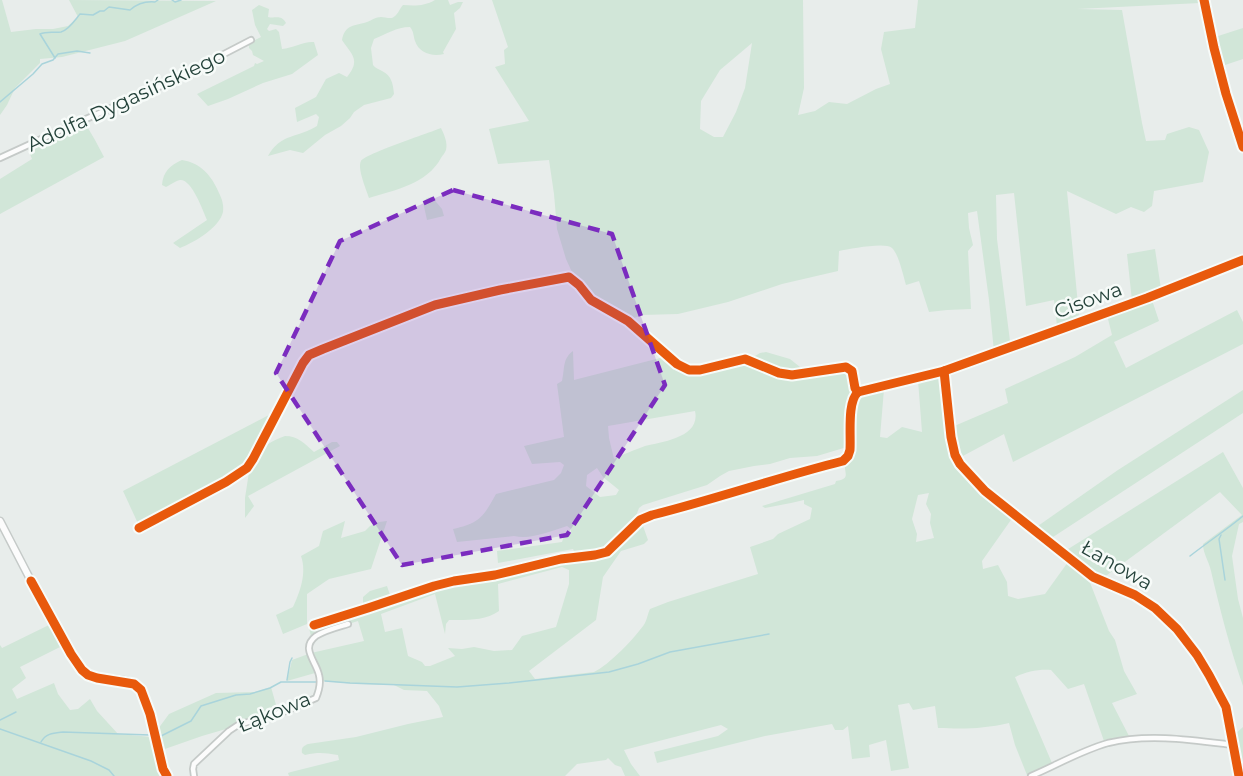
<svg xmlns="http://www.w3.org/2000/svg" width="1243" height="776" viewBox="0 0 1243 776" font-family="Montserrat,sans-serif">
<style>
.green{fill:#d1e6d8;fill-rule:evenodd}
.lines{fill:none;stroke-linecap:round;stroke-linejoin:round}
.stream{stroke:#a9d4db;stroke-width:1.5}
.minor-casing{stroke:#c5cac8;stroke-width:8}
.tertiary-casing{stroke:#c5cac8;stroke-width:9}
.minor{stroke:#fcfcfc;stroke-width:4.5}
.tertiary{stroke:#fcfcfc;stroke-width:6}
.cycleway-casing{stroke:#f7fbf9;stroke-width:13}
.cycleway{stroke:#e8590c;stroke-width:9}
.marked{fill:#7b2cbf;fill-opacity:0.2;stroke:#7b2cbf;stroke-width:4.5;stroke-dasharray:12 8;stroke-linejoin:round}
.labels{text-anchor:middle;stroke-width:5;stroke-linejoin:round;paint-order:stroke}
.street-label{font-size:20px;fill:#24423a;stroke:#f7fbf9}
</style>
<rect width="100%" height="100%" fill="#e8edeb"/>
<g class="green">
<polygon points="0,0 2,0 11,32 36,29 53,29 68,26 78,17 69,0 216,1 125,41 62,57 40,59 40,63 15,88 7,105 0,115"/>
<path d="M435,0H448L450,5L458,2H463L460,8L454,13L456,29L443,52L444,54C432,57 419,53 415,41C413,35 414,32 410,27C396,27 387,34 374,39L371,48L373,65C375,68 379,69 382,71C392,76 393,84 394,94L391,98L364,105L354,112L350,118L341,126L325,135L303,153L290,150L268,156C281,133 298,138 317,126L319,117L316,114L297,122L295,108L316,97L326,79L339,73L347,77C361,60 352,55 342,40C345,24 355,26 367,22C372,20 376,17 381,17C386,17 391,20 395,16C398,14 400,8 403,5C415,6 425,6 435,0Z"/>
<path d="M492,0H803L804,88L798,115L815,111L829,102L847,104L876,89L890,84L881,49L884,32L915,28L918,0H1200V3L1077,9L1122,10L1142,123L1146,141L1165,140L1167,134L1189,127L1199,130L1209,152L1203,182L1154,191L1152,206L1144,212L1131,207L1116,214L1067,191L1079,315L1057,326L1054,300L1026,306L1014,193L996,195L997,239L1010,341L1008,347L994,352L989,300L977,211L968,213L969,228L973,245L968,251L971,309L947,310L929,312L919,281L906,285C903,275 899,255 892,248C885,242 850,249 839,251L838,271L782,284L728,302L678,314L642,315L629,320L593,298L576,281L566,259L557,229L554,194L549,160L498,164L489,129L529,121L495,67L505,64L504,50L508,47ZM752,43L745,88L736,112L723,137H714L700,129L701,101L720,70Z"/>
<path d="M259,5L269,9L268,17C275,19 281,14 286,23L283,26L270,24L267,29L269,31L276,29L279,32L282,49C293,48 304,41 314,42L318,55L292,74L263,83L228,99L208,106L197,94L254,66L255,63L257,64L264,61L253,55L252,51L249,48V43L261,37L255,25L252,10Z"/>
<polygon points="1243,28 1243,59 1222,66 1215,37"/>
<polygon points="82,118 95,140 104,157 0,214 0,179 32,159 26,144"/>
<path d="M441,128C444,134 448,143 446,150C445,153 442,156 441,158C427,184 395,190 369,198C366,189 357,168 361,161C365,154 429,133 441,128Z"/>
<path d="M182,160C201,163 212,176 219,193C222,199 224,205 223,212C219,228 195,242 180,248L173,243L207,220C203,211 192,179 180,180C175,181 170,185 166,187L162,185C163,172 170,165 182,160Z"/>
<polygon points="432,197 442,209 444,216 427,220 423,202 427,198"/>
<polygon points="1155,249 1161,289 1150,294 1159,321 1114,342 1126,368 1237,310 1243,322 1243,344 1013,462 1004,434 961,457 958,454 952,427 1008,403 1005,389 1075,357 1112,335 1107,315 1132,301 1127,254"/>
<path d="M573,351L574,380L664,357L686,372H699L745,362L760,353L766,352L790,359L805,371L851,364L854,369L858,387L860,389L851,395L847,447L817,456L790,458L770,464L754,466L729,471L720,476L707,485L643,505L639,508L636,516L643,526L648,540L644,544L621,551L603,577L596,620L529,671L535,679L594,672C608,666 637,636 645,623C647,619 648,613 650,609L668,602L758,574L750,547L773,539L778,534L810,519L812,508L804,504V500L791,503L765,508L762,506L835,484L836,481C851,479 844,473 845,464C846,458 851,453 852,447C854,429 850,411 857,395L859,393L884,389L880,437L887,438L902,427L922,432L918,380L941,374L952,455L961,471L967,478L1013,517L982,561L983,569L998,565L1007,582L1008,596L1018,599L1045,594L1068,562L1089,580L1109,631L1115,640L1124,671L1137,694L1112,703L1129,736L1104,741L1084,684L1068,689L1051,670C1038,669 1026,672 1015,677L1052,763L1027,775L1015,745L1009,723C983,729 964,729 938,728L935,706L913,710L909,703L898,705L909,768L891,771L886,740L869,745L870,757L852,759L848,726L843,730H835L832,724L765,736L657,763L654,752L718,736L728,729L721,725L624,750L631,764L640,776H625L621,767L615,765L608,758L606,760L577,764L565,776H289L288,773L291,772L339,760L338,755C324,753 319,752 305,755L302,753C301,747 304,746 308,744L356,737L408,724L443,717L439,706L427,691L404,690L394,685L355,684L323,681L315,673L287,681L292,660L311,653L364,641L358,621L311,636L309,628L314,622L363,603V597L370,591L387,586L391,598L439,582L498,572L573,556L575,553L573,549L498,563L497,551L562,542L564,536L571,534V529L567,526C551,531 531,540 514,536L457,542L453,529C480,523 483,517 496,494L554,480L561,473L564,465L560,462L532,464L524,446L564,437L557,384L562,381C565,369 562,359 573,351ZM695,411C701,437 662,442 645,446C635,450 623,454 614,459L609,438L608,426ZM597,468L603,477L619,490L616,495L600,497L586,486L587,475ZM929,493L926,504L931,514L930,523L934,538L916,542L917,534L912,519L918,495ZM562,567L569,570V584L556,627L522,636L512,650L494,651L474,647L462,649L448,648L455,656L430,666H425L422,662L408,656L402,628L385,632L381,614L435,594L445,634L446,624L449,620C466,620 485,621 499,611L498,584Z"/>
<path d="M1243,390V413L1053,537L1065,551L1223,452L1243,488V522L1239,524L1232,556L1238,599L1243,618V686C1230,648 1220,610 1211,571C1209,561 1203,554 1203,544L1242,515L1220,492L1103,578L1035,528L1118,470Z"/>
<polygon points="269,415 244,473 197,500 141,530 123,491"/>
<path d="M285,436C298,436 304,443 314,452L332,442H337L340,446L248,496L254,506L245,518V498L249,472L248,469C260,449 262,445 285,436Z"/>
<path d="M345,521L341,538L365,531L370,526L379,522L387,521L371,569L329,579L307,594V624L283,634L276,615L293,607C300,592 307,573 301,556L319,546L323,531Z"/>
<polygon points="51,624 62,646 20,667 26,678 12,689 17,699 54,683 58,694 70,710 78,709 90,699 97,711 118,734 152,737 163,776 0,776 0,645 2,648"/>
<polygon points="271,687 278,712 251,719 226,729 202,736 162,750 158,729 169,714 216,693 255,692"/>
<polygon points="1243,727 1243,776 1241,776 1235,734"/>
</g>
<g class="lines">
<g class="stream">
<polyline points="172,0 175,2 181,0"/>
<path d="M55,58L40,34C47,31 54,33 61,32C69,30 75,20 80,14L93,15L100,11H104L109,7L130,10C138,3 145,1 155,2L158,0"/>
<polyline points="0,102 33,74 42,64 53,60 58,54 77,51 90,53"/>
<polyline points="1221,535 1219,539 1225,580"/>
<path d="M1190,556C1208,542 1226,530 1243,516"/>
<polyline points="287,680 290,662 292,658"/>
<polyline points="325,681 350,683 457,687 509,683 609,672 638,664 670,652 769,634"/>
<polyline points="0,720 16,712"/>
<polyline points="0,729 91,761 109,770 114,776"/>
<polyline points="161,736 191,721 201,706 236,695 250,694 270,688 281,682 317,682"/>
<path d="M41,742C46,733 54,733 63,732L150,735"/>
</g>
<g class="minor-casing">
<g id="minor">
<polyline points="1204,0 1214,48 1226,94 1243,147"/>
<polyline points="0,158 61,130 170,82 251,40"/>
<path d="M194,776L193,769L194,764L229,731L238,725L286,711L316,698C319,691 321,683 319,675C316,661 300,648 316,636C325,630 338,627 348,624"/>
<path d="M1031,776C1057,765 1080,751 1108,743C1148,733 1193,740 1234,745"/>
<polyline points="1239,776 1226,707 1209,675 1197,655 1177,629 1155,608 1135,595 1093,577 985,491 960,464 955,455 951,437 944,371 1147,298 1243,260"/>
</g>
</g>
<g class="tertiary-casing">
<path id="tertiary" d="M0,521C14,548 28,575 42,602C53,624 64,647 79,666C96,687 123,672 138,687C149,697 159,752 163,769L167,776"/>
</g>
<use href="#minor" class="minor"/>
<use href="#tertiary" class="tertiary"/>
<g class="cycleway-casing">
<g id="cycleway">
<polyline points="1204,0 1214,48 1226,94 1243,147"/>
<polyline points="944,371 951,437 955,455 960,464 985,491 1093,577 1135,595 1155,608 1177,629 1197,655 1209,675 1226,707 1239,776"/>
<polyline points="858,392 944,371 1147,298 1243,260"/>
<polyline points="139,528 226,482 247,468 253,459 303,363 309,355 323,349 435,305 500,290 569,277 579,285 591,300 628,321 677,364 689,370 700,370 745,359 779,373 792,375 846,367 852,371 855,388 858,392"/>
<polyline points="31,581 71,654 82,670 88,675 97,678 134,684 141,690 150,714 163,769 167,776"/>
<path d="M314,625L368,608L434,586L454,581L495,575L561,559L595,555L607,552L640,520L652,515C716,499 779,477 843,461L848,456L850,450C851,434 847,402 858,392"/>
</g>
</g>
<use href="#cycleway" class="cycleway"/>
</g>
<path class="marked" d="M453,190L612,234L665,385L567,535L402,565L276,373L340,241Z"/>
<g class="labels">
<g class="street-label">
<text transform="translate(126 100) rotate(-25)" y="7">Adolfa Dygasińskiego</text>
<text transform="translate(1088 300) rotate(-20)" y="7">Cisowa</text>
<text transform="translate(1117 565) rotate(30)" y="7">Łanowa</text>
<text transform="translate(274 712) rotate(-22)" y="7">Łąkowa</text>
</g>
</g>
</svg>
